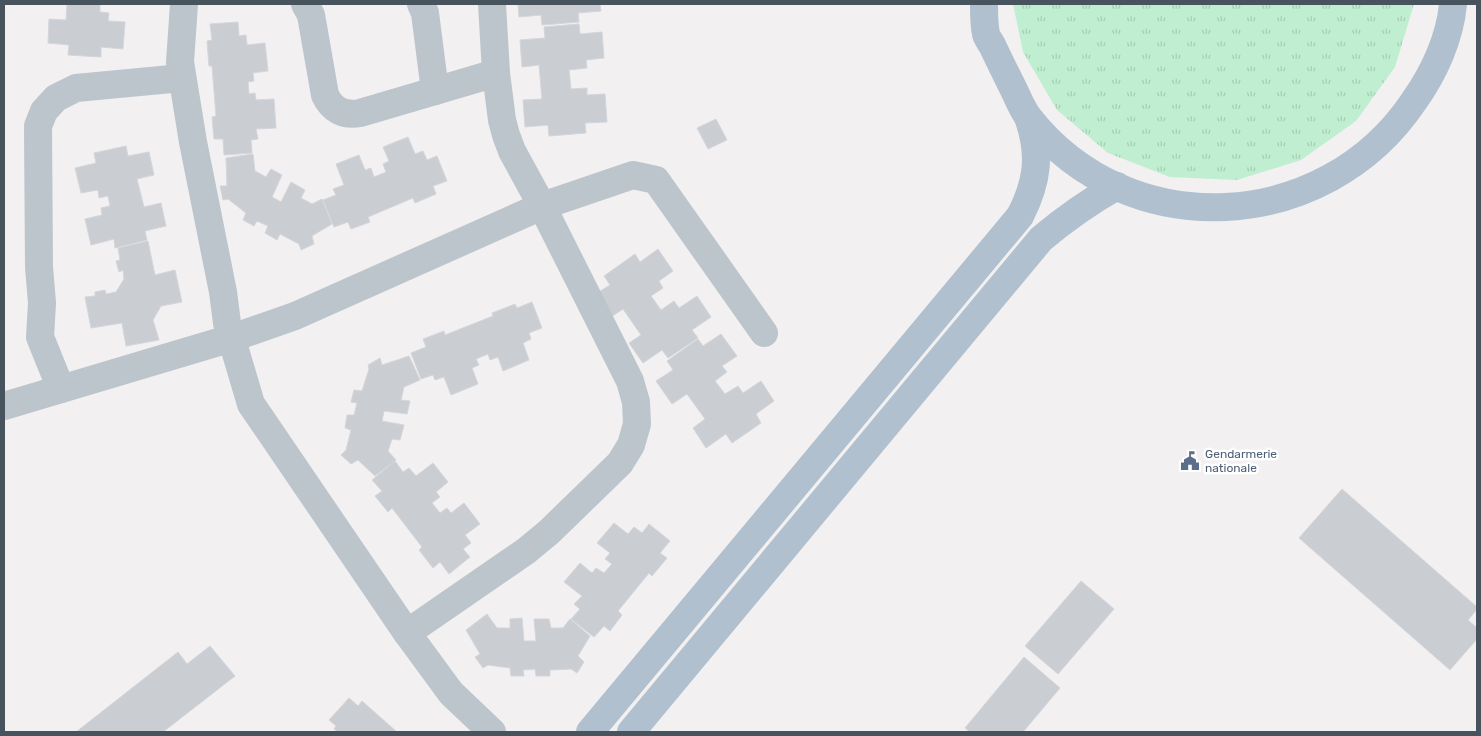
<svg xmlns="http://www.w3.org/2000/svg" width="1481" height="736" viewBox="0 0 1481 736" font-family="Rubik,sans-serif">
<style>
.grass{fill:url(#grass-tufts)}
.building{fill:#cacdd2;stroke:#d4d6db}
.lines{fill:none;stroke-linecap:round;stroke-linejoin:round}
.minor{stroke:#bcc5cc;stroke-width:28}
.major{stroke:#b0c0ce;stroke-width:28}
.labels{text-anchor:middle;stroke-width:5;stroke-linejoin:round;paint-order:stroke}
.service-label{font-size:12px;fill:#4e5e75;stroke:#fff;text-anchor:start}
</style>
<defs>
<pattern id="grass-tufts" width="24" height="20" patternUnits="userSpaceOnUse" patternTransform="scale(1.25)"><rect width="24" height="20" fill="#c0eed0"/><path d="M3 7l-1-3M5 7V3M7 7l1-3M15 17l-1-3M17 17v-4M19 17l1-3" fill="none" stroke="#a6ceb5"/></pattern>
</defs>
<rect width="100%" height="100%" fill="#f2f0f0"/>
<polygon class="grass" points="1013,4 1414,4 1395,67 1356,121 1301,160 1237,180 1170,177 1108,153 1057,110 1023,52"/>
<g class="building">
<polygon points="67,4 100,4 100,12 109,13 108,21 125,22 123,49 101,47 101,57 68,55 69,45 48,43 49,19 66,20"/>
<polygon points="518,4 600,4 601,11 578,13 579,22 542,25 541,15 519,17"/>
<polygon points="238,22 239,36 246,35 247,45 265,43 268,71 253,73 254,81 248,82 249,94 255,93 256,100 274,99 276,128 256,129 258,139 251,140 252,153 224,155 223,139 214,139 212,117 216,116 212,66 209,66 207,41 212,40 210,24"/>
<polygon points="579,24 580,34 602,32 604,58 586,60 587,68 569,70 571,89 587,88 587,95 605,94 607,122 585,123 586,133 549,136 548,125 525,127 523,100 542,99 539,65 522,67 520,40 545,38 544,27"/>
<polygon points="716,119 727,140 708,149 697,128"/>
<polygon points="408,137 415,154 423,151 427,160 437,156 447,181 433,186 436,194 415,203 413,198 368,217 370,222 351,229 348,222 334,227 323,200 336,195 333,189 344,185 336,164 359,155 365,170 371,168 374,177 386,172 383,164 389,161 383,147"/>
<polygon points="126,146 128,156 149,152 154,175 137,179 144,207 161,203 166,226 145,231 147,240 115,248 114,239 91,245 85,219 102,215 101,208 110,206 108,196 99,198 98,190 81,193 75,168 96,163 94,153"/>
<polygon points="253,154 255,171 266,177 271,169 282,175 272,197 281,202 291,182 305,190 301,198 312,204 322,199 332,224 312,236 314,244 301,250 299,244 280,234 277,240 265,233 268,226 257,221 254,226 243,220 246,213 228,199 223,200 220,186 227,186 226,158"/>
<polygon points="148,241 155,275 175,270 182,302 161,306 153,320 159,340 126,346 122,323 91,328 85,297 95,296 95,292 105,290 106,294 116,292 124,279 123,270 119,272 116,261 120,260 118,248"/>
<polygon points="658,249 673,271 659,281 663,288 651,296 661,310 674,301 679,308 697,296 711,317 692,330 698,338 668,358 662,350 643,363 629,343 641,335 623,309 608,319 592,296 610,285 604,276 635,254 640,262"/>
<polygon points="532,302 542,328 529,333 531,339 523,343 529,360 503,371 498,357 490,360 488,354 476,359 479,365 472,368 478,384 451,395 444,377 435,380 433,375 421,379 411,353 426,347 423,339 444,331 445,335 493,316 492,313 515,304 517,308"/>
<polygon points="721,334 737,356 722,366 727,372 715,381 725,394 738,386 743,393 761,381 774,401 756,414 761,423 732,443 726,434 706,448 693,428 705,419 687,394 672,404 656,381 673,370 667,361 698,339 703,346"/>
<polygon points="409,356 420,380 404,387 401,400 410,401 407,414 384,411 382,421 404,425 400,440 392,439 388,451 396,460 375,476 358,460 351,464 341,455 346,450 351,430 345,428 347,415 354,415 357,403 351,402 354,390 362,391 369,369 368,365 380,358 382,365"/>
<polygon points="395,461 403,472 409,468 416,476 433,463 448,482 436,492 440,497 432,503 440,513 447,508 451,513 464,503 480,524 465,535 471,543 463,549 470,557 449,574 440,562 433,568 419,550 422,547 392,508 388,512 375,496 382,491 372,480"/>
<polygon points="1342,489 1477,607 1477,609 1468,620 1477,628 1477,639 1450,670 1299,538"/>
<polygon points="614,523 628,534 634,527 642,533 649,524 670,541 660,553 667,558 652,576 649,573 618,611 622,615 610,631 604,626 594,637 571,619 580,609 574,604 582,596 564,582 580,563 592,573 596,568 604,573 612,564 605,559 610,553 597,543"/>
<polygon points="1081,581 1114,609 1058,674 1025,646"/>
<polygon points="487,614 497,628 510,628 510,619 522,618 524,641 536,641 534,619 549,619 551,628 563,628 570,619 590,636 578,656 584,662 577,673 571,669 550,670 550,676 536,676 535,669 523,670 524,676 511,676 510,668 488,665 483,668 475,657 480,654 466,630"/>
<polygon points="210,646 235,676 163,732 76,732 178,652 187,664"/>
<polygon points="1024,657 1060,688 1023,732 970,732 965,728"/>
<polygon points="349,698 358,706 362,701 397,732 338,732 334,729 336,726 329,720"/>
</g>
<g class="lines">
<g class="minor">
<polyline points="184,4 180,62 193,142 223,292 227,323 251,404 407,633 451,693 492,732"/>
<path d="M305,4L311,15L325,95C332,110 344,116 360,113L496,73"/>
<polyline points="421,4 425,13 435,91"/>
<polyline points="61,389 40,337 42,303 39,267 38,126 44,111 56,98 76,88 182,78"/>
<polyline points="4,406 232,338 295,316 542,206 633,175 656,180 764,333"/>
<polyline points="407,633 526,551 549,532 620,463 631,445 637,424 636,402 630,381 542,206 512,151 506,135 502,120 496,73 492,4"/>
</g>
<g class="major">
<path d="M984,4C984,13 984,25 986,34C987,38 991,43 993,47C999,60 1005,72 1011,84C1017,95 1021,108 1029,118C1129,245 1325,234 1414,101C1434,73 1450,38 1453,4"/>
<path d="M590,732L1020,216C1038,181 1041,154 1028,117"/>
<path d="M631,732L1041,239C1067,217 1087,203 1117,186"/>
</g>
</g>
<defs>
<g id="civic-bare" transform="scale(1.5)"><path d="M-.6-6.5H3V-4.5H.6V-3L4-1V1h2V6H-6V1h2V-1L-.6-3ZM-1.2 2.5V6h2.4V2.5Z" fill="#5c6f8a" stroke="#fff" stroke-width="2.5" paint-order="stroke"/></g>
</defs>
<g fill-rule="evenodd">
<use href="#civic-bare" x="1190" y="461"/>
</g>
<g class="labels">
<g class="service-label">
<text x="1205" y="458">Gendarmerie<tspan x="1205" dy="14">nationale</tspan></text>
</g>
</g>
<rect width="1481" height="736" fill="none" stroke="#48545d" stroke-width="10"/>
</svg>
